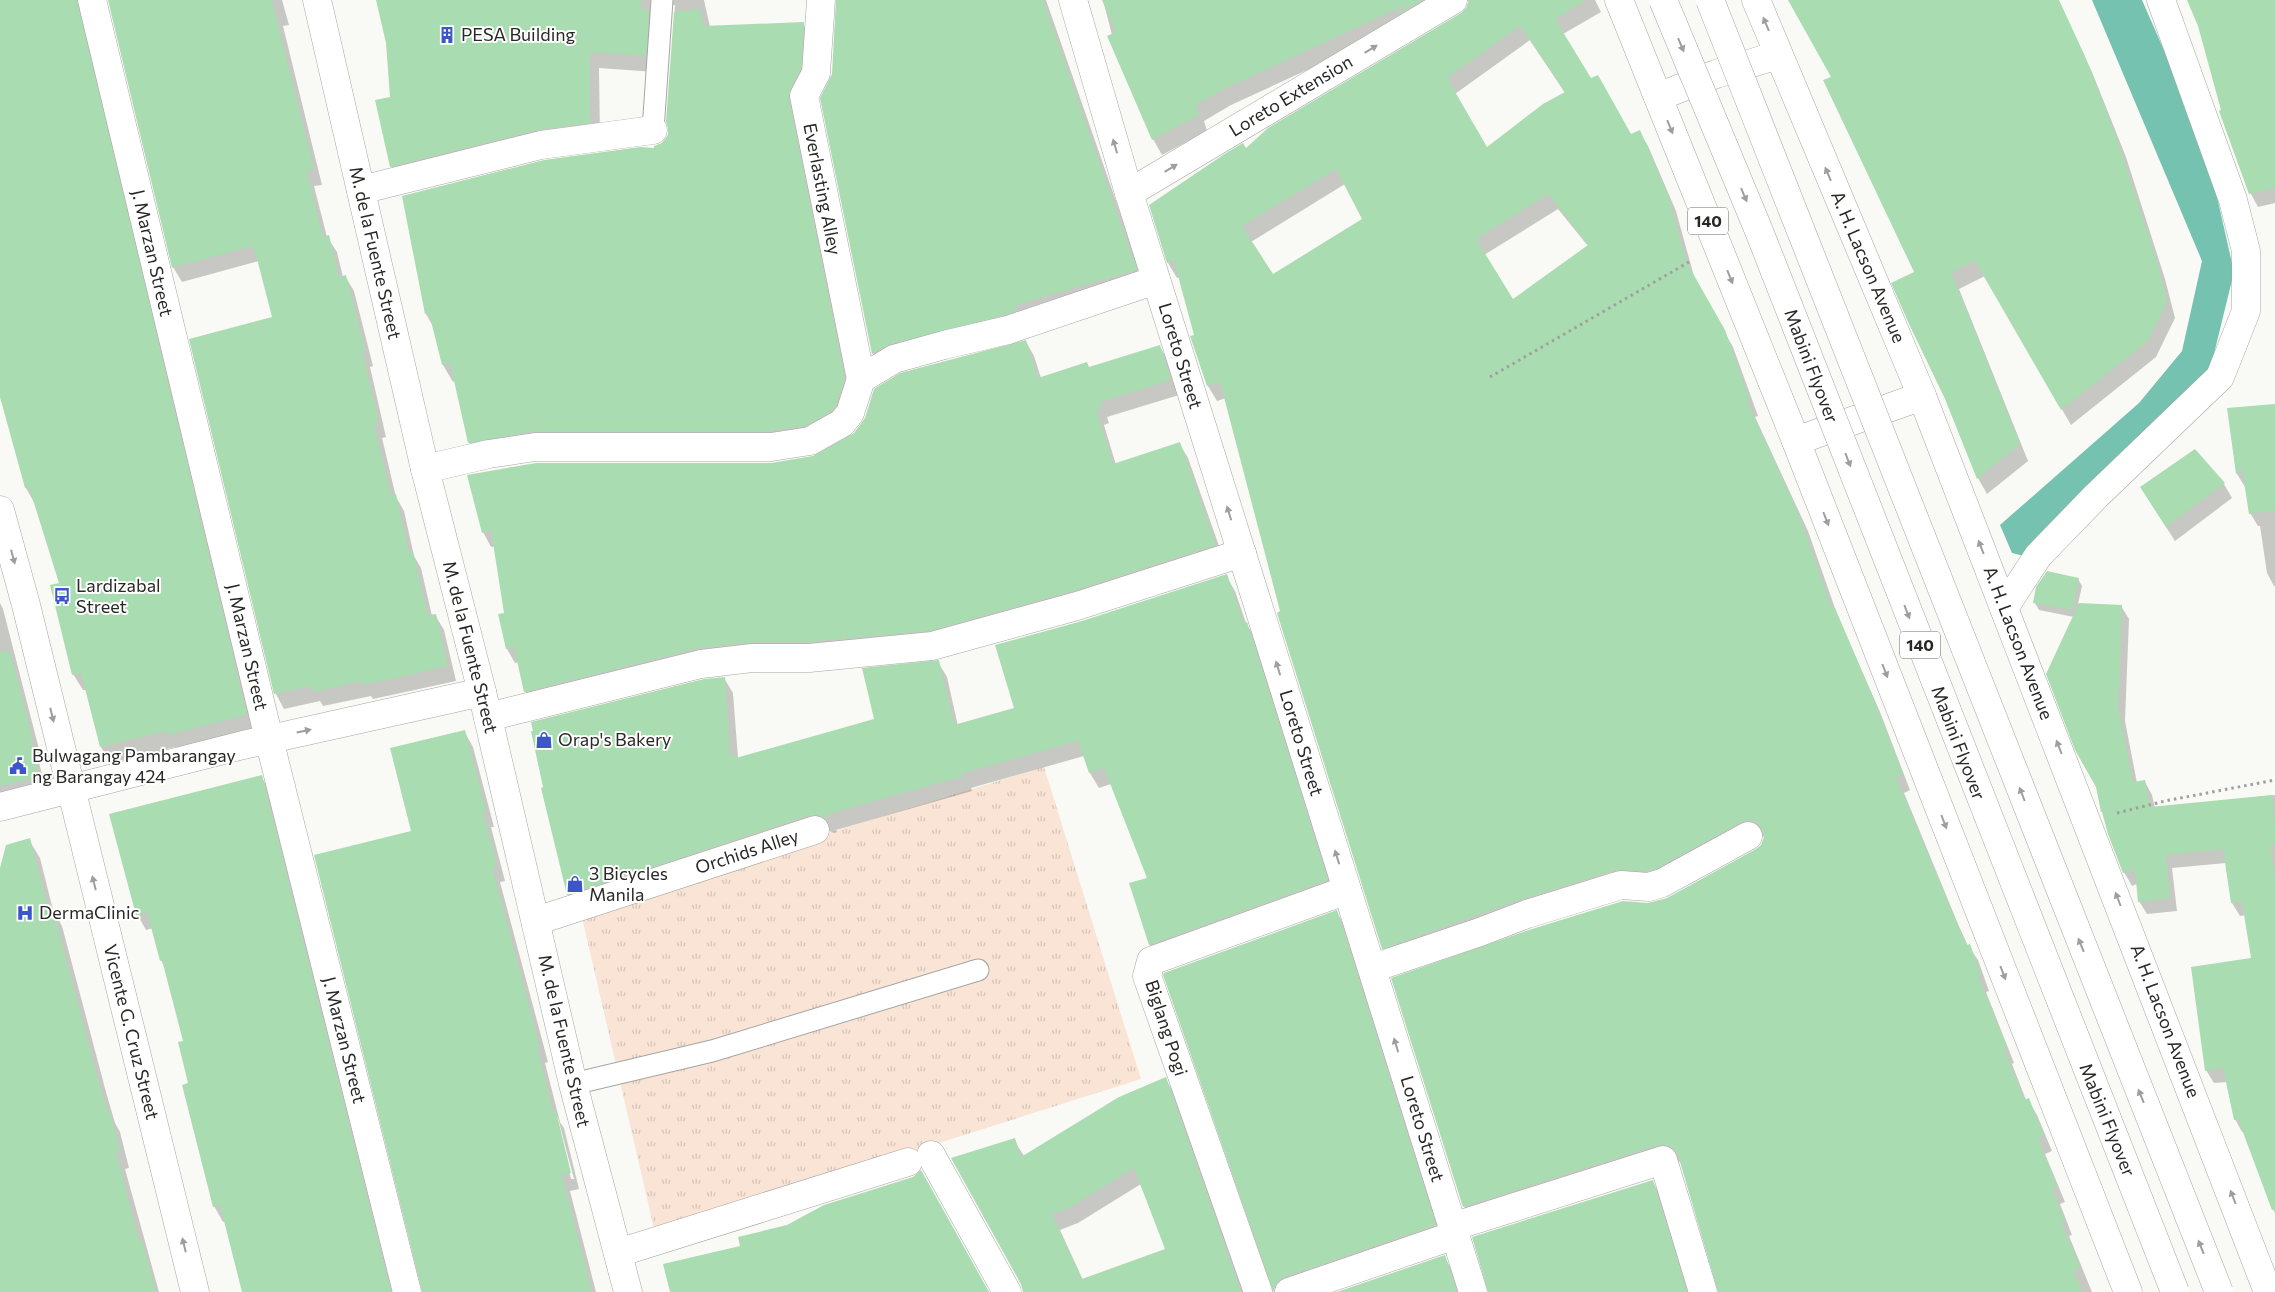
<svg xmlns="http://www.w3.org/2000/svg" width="2275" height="1292" viewBox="0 0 2275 1292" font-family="Commissioner,sans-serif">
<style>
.grass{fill:url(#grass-tufts)}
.water{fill:#75c2b1}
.shadow{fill:#0003;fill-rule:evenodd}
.building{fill:#a9dcb0;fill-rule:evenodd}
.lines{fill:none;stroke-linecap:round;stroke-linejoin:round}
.lane-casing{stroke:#a5a6a2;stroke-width:23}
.street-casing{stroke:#a5a6a2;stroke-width:29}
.secondary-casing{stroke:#a5a6a2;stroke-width:29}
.primary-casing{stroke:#a5a6a2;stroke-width:29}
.path{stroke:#9f9f9c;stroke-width:3;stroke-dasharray:2.5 4;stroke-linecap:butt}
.lane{stroke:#fff;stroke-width:21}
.street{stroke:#fff;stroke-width:28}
.secondary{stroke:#fff;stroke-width:28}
.primary{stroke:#fff;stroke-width:28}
.primary-bridge-casing{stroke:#a5a6a2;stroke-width:29;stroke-linecap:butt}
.primary-bridge{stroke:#fff;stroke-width:28}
.oneway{fill:#9e9e9e}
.labels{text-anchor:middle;stroke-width:4;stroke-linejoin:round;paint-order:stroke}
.shield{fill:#fff;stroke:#686868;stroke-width:1}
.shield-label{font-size:16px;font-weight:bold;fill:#282827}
.poi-label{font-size:18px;fill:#282827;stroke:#fff;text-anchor:start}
.street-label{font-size:18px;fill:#282827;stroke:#fff}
</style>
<defs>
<pattern id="grass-tufts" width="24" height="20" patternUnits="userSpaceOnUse" patternTransform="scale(1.25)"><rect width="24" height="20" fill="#f9e4d6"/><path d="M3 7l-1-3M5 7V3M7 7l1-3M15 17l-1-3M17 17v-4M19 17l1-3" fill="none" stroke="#d5c4b8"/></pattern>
</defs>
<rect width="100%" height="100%" fill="#f9faf6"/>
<polygon class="grass" points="1044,767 1141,1079 655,1233 580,909"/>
<polygon class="water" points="2092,0 2142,0 2205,144 2234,272 2211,366 2096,479 2024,556 2012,553 2000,525 2139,403 2182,351 2202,261"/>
<g class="shadow">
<polygon points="0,0 79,0 256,732 178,751 175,747 110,763 101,747 86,690 83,690 73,674 60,584 35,504 26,488 0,393"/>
<polygon points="109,0 282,0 289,25 283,26 322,185 314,186 327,237 337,252 343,277 345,276 354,291 373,366 370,367 386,437 382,438 396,497 404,511 414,556 421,568 432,616 435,615 444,630 456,681 373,699 371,696 323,706 320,701 284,709 276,694 191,340 273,318 259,261 182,282 173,267"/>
<polygon points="378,0 704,0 710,27 803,24 813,41 810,86 854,396 841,428 479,460 469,442 455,381 453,382 443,365 434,328 426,314 409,230 655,150 664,143 669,136 670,128 667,122 675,5 666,6 655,72 599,68 600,140 401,183 391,166 392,98 387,42"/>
<polygon points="836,0 1046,0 1146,287 883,370 873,354 822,98 833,75 838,3"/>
<polygon points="1103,0 1460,0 1231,105 1204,121 1207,131 1162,155 1153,139 1112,35"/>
<path d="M1464,0H1595L1601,12L1563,34L1591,80L1630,136L1639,131L1648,146L1676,211L1695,280L1733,347L1758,416L1755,417L1808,531L1837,614L1880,712L1910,790L1904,793L1958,924L1968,946L1978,960L1989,991L1986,992L2014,1063L2012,1064L2026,1100H2028L2037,1115L2052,1151L2045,1154L2065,1202L2060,1204L2072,1235L2069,1236L2092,1292H1719L1681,1163L1677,1160L1473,1222L1464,1207L1648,904L1667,899L1757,850L1762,845L1765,837L1758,835L1665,884L1392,963L1383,948L1282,612L1226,398L1217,401L1208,386L1180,277L1177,278L1168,263L1246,150L1462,14L1468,8L1469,1ZM1530,40L1565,93L1487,149L1455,94ZM1345,184L1363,219L1273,275L1251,242ZM1558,209L1588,246L1513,301L1484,255Z"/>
<polygon points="1790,0 2058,0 2092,72 2126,157 2165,279 2175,318 2156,357 2071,425 1985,276 1959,289 2028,461 1987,494 1978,478 1946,399 1916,273 1833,78"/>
<polygon points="2189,0 2275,0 2275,203 2258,207 2251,194 2221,112 2223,111 2199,25"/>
<polygon points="1026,342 1034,356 1041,378 1089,368 1160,347 1168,361 1179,395 1107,417 1109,423 1104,425 1116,465 1179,443 1188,458 1224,560 1081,605 817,657 534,706 525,691 519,662 515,663 507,649 506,614 495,546 491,547 483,532 469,476 771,464 813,458"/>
<polygon points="2275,405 2275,586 2274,586 2267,573 2260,526 2258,526 2250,513 2246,486 2245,487 2237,474 2229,410"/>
<polygon points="2224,484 2232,498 2175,541 2150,502"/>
<polygon points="1226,576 1235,591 1246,623 1255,638 1336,896 1159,960 1150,945 1131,884 1148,878 1111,784 1099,788 1090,773 1084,756 971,788 972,791 836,830 837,832 834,833 827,830 577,909 568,894 724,678 733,693 738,758 876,720 938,662 947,677 958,726 1016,709 1082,622"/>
<polygon points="2078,579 2082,586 2078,604 2121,606 2129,619 2125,721 2137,783 2145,782 2152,795 2155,808 2275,795 2275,1214 2244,1132 2242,1132 2235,1119 2227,1082 2214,1083 2206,1070 2253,959 2246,915 2240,916 2232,903 2226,863 2172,868 2177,911 2147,914 2139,901 2137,884 2132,886 2124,872 2074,617 2039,610 2035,603"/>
<polygon points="0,603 3,609 40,753 37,754 46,791 0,802"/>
<path d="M464,731L473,747L494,827H491L505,881L500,882L548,1062L545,1063L560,1122L564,1128L579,1189L570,1191L596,1292H423L412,832ZM555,1114L558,1118L574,1179H571Z"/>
<polygon points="261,776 270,792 395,1292 243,1292 226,1221 223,1222 214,1206 189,1084 184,1042 165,968 161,960 153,928 146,930 137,914"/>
<polygon points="29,840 40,858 53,910 62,926 106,1092 115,1123 120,1132 129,1168 125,1169 159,1292 0,1292 0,873"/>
<polygon points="1337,912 1345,927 1444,1241 1294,1292 1274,1292"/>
<path d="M1165,1078L1174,1093L1244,1292H1024L1014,1140L1024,1156ZM1141,1184L1167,1250L1083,1280L1060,1230L1078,1223Z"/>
<polygon points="1652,1181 1661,1196 1690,1292 1489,1292"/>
<polygon points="1444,1256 1453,1272 1460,1292 1341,1292"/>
</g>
<g class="building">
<polygon points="0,0 77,0 247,715 167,735 166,731 100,747 81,673 72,675 50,585 59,583 29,487 25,488 0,397"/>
<polygon points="108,0 272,0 314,169 307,171 323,237 329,235 339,277 346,275 365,351 362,351 379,422 374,423 391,495 396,494 409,553 413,552 428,615 436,614 448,666 363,685 362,681 313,692 312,686 274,694 189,339 272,317 255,251 253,251 252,246 172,268"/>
<polygon points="376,0 642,0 641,9 649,10 646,56 590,52 590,123 537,130 390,167 375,100 390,97 386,43"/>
<polygon points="836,0 1043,0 1137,270 1016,305 1017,310 1004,315 890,344 872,354 820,98 832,74"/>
<polygon points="1102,0 1422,0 1392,18 1409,3 1222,90 1196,105 1199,115 1152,140 1107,36 1116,32"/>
<path d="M1469,0H1586L1555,19L1591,78L1598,75L1631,134L1640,130L1668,195L1687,263L1725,330L1750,400L1747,401L1799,515L1832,609L1835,608L1872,695L1903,774L1896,777L1950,907L1967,945L1970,944L1981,975L1978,976L2007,1047L2004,1048L2024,1100L2029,1098L2044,1136L2038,1138L2057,1187L2052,1188L2064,1219L2061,1221L2080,1268L2073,1271L2083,1292H1718L1678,1155L1673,1148L1666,1145H1658L1463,1207L1391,978L1532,929L1623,901L1648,903L1667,898L1756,849L1761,845L1764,837L1762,829L1756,822L1749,820L1741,822L1656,869L1647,871L1616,870L1522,899L1382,949L1277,613L1280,611L1220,382L1207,386L1190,336L1194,335L1174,261L1167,263L1149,205L1226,153L1243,143L1246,148L1268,128L1461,13L1466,8ZM1520,26L1565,92L1543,104L1487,147L1447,78ZM1336,169L1362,219L1273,274L1242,226ZM1548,194L1588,245L1513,299L1476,239Z"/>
<polygon points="1788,0 2059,0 2084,54 2117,139 2157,261 2167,301 2148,341 2061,410 1975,261 1951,272 2020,444 1977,479 1945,399 1909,324 1891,283 1914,272 1823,80 1831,77"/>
<polygon points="2187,0 2275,0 2275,188 2249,194 2219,111 2221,110 2198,26"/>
<polygon points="700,9 704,26 804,22 801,69 790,89 789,99 845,378 836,405 832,411 805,426 770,431 535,431 468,443 450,363 442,365 429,313 425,314 402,196 544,160 641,147 654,148 654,146 662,143 668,135 668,128 666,122 674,12"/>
<polygon points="1026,340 1038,378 1087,362 1089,367 1160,345 1171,380 1100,402 1102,409 1096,410 1113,464 1180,442 1216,545 1073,591 929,631 808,642 752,642 699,648 524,692 514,647 506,649 498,614 504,613 491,530 482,533 467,475 536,463 771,463 813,456 854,433 865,418 874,389 900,373"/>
<polygon points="2275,404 2275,510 2249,514 2242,469 2236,474 2227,408"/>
<polygon points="2195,449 2225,483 2166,527 2140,487"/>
<polygon points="2047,571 2079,578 2072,610 2033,603 2036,587"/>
<polygon points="1227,574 1244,623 1247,622 1328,880 1149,945 1129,883 1147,878 1104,768 1089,773 1078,741 963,773 964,776 828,814 829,816 824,818 818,815 810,815 567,895 541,788 543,787 531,731 533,731 531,722 704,679 725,677 730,755 735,754 736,758 874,719 862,668 939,660 954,725 1014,708 995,645 1082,621"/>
<polygon points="2079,603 2122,605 2118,707 2133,782 2145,780 2150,807 2272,795 2275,826 2275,844 2270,845 2275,876 2275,1209 2272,1210 2238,1119 2234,1120 2223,1068 2205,1071 2191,967 2251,958 2242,902 2231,903 2223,849 2166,855 2170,898 2138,902 2135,870 2123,873 2108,834 2102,812 2101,812 2096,787 2075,750 2046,674"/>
<polygon points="10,651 33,740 30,740 39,777 0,786 0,652"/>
<polygon points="465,730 486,811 483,812 497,866 492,867 540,1047 537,1047 553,1112 556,1111 571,1173 562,1175 592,1292 422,1292 314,855 411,831 390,748"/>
<polygon points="262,775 391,1292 242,1292 220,1205 213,1207 182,1085 188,1083 178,1042 183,1041 162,960 160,961 147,912 136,915 109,814"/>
<polygon points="30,838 48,907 52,906 96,1072 108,1113 110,1112 120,1150 116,1151 139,1241 142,1240 156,1292 0,1292 0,868 6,845"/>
<polygon points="1337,910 1436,1225 1284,1277 1277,1282 1273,1292 1163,975 1164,973"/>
<path d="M1166,1077L1241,1292H1023L1021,1284L951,1158L1015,1138L1021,1157L1119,1097ZM1134,1168L1165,1249L1082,1279L1052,1214L1069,1208Z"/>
<polygon points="921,1170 989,1292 670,1292 663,1264 740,1246 738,1237 787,1225 824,1205 913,1177"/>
<polygon points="1653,1180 1687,1292 1488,1292 1472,1237"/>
<polygon points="1445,1255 1457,1292 1337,1292"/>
</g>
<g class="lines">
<g class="lane-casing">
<g id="lane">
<polyline points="653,130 662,0"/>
<polyline points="573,1084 712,1051 978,970"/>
</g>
</g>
<g class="street-casing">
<g id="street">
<polyline points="92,0 269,739 407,1292"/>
<polyline points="821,0 816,73 804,96 861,379"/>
<polyline points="1073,0 1129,193 1473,1292"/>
<polyline points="361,190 541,145 653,130"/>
<polyline points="1129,193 1453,0"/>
<polyline points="425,469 489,454 535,447 771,447 810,441 842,423 850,413 861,379 894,359 944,345 1008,330 1156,280"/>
<polyline points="2004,608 2038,556 2096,496 2220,377 2246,311 2246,251 2233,200 2161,0"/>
<polyline points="488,717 701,664 752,658 809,658 932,646 1077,606 1242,553"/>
<polyline points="536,921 815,830"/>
<polyline points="1373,968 1480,932 1527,914 1621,885 1649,887 1662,883 1748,836"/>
<polyline points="931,1155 1007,1292"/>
<polyline points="1452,1227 1663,1160 1703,1292"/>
<polyline points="618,1253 908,1162"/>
<polyline points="1258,1292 1147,976 1151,961 1347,890"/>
<polyline points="1289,1292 1455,1235"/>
</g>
</g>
<g class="secondary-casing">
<g id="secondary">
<polyline points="317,0 425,469 482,692 573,1084 628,1292"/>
<polyline points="0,510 26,605 195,1292"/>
<polyline points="0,807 243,745 482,692"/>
</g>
</g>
<g class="primary-casing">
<g id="primary">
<polyline points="1619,0 1796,441 2128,1292"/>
<polyline points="1756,0 1922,396 2268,1292"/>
<polyline points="1658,97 1716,74 1778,55"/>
<polyline points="1796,441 1922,396"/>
</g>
</g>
<g class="path">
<polyline points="1490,377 1689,262"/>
<polyline points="2117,813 2165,801 2275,780"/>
</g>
<use href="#lane" class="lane"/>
<use href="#street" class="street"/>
<use href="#secondary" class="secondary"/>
<use href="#primary" class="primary"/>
<g class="primary-bridge-casing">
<g id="primary-bridge">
<polyline points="1663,0 1759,231 2175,1292"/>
<polyline points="1710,0 2219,1292"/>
</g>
</g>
<use href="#primary-bridge" class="primary-bridge"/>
</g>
<defs><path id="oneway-solid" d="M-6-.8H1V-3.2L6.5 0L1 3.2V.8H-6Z" transform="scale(1.25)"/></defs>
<g class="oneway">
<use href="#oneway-solid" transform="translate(1766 24) rotate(-113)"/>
<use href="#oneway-solid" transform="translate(1681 45) rotate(67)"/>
<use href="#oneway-solid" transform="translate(1371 49) rotate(-31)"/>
<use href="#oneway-solid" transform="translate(1670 127) rotate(68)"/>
<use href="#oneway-solid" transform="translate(1115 146) rotate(-106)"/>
<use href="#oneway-solid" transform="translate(1171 168) rotate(-31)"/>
<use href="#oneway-solid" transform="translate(1828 174) rotate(-113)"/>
<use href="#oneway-solid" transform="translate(1744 195) rotate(67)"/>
<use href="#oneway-solid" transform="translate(1730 277) rotate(68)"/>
<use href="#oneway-solid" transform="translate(1848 460) rotate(69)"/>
<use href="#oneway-solid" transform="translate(1229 513) rotate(-107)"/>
<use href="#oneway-solid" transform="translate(1826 519) rotate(69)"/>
<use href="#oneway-solid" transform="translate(1981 547) rotate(-111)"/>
<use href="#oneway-solid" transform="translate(13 557) rotate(75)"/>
<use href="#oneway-solid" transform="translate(1907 612) rotate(69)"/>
<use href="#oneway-solid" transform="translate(1278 668) rotate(-107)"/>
<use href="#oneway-solid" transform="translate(1885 671) rotate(69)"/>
<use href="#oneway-solid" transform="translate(52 715) rotate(76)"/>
<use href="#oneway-solid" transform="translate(304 731) rotate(-12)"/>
<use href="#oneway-solid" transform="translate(2059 747) rotate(-111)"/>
<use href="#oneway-solid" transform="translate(2022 794) rotate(-111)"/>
<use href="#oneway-solid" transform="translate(1944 822) rotate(69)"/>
<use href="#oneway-solid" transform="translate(1337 857) rotate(-107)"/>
<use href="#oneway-solid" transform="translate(94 883) rotate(-104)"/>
<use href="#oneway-solid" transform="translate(2118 899) rotate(-111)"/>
<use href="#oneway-solid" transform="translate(2081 945) rotate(-112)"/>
<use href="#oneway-solid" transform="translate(2003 973) rotate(69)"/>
<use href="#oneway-solid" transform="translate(1396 1045) rotate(-107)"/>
<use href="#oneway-solid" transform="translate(2141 1096) rotate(-112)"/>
<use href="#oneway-solid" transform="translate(2233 1197) rotate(-111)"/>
<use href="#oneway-solid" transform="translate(184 1245) rotate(-104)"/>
<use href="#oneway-solid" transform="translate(2201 1247) rotate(-112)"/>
</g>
<defs>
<g id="building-bare" transform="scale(1.35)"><path d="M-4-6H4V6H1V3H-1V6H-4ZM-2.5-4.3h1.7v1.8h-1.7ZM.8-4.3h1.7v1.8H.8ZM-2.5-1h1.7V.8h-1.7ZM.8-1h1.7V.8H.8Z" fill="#3c56c8" stroke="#fff" stroke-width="2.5" paint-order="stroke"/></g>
<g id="bus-bare" transform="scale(1.35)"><path d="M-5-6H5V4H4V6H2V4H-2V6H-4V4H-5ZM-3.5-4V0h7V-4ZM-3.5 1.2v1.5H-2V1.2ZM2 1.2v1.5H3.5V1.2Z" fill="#3c56c8" stroke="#fff" stroke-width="2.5" paint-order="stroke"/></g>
<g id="shop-bare" transform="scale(1.35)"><path d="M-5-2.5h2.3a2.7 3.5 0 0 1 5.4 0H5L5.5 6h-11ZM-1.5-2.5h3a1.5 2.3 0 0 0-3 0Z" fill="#3c56c8" stroke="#fff" stroke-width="2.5" paint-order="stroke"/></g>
<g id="civic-bare" transform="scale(1.35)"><path d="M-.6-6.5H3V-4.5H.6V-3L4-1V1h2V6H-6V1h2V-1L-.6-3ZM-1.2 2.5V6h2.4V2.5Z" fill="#3c56c8" stroke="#fff" stroke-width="2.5" paint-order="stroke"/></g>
<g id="hospital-bare" transform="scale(1.35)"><path d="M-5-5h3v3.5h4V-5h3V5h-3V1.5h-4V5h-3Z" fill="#3c56c8" stroke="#fff" stroke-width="2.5" paint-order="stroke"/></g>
</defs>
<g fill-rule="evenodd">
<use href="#building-bare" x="447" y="35"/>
<use href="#bus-bare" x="62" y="596"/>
<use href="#shop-bare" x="544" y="740"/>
<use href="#civic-bare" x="18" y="766"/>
<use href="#shop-bare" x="575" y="884"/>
<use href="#hospital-bare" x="25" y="913"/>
</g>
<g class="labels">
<g class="shield">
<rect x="1688" y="207.5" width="40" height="27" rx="4"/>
<rect x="1900" y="631.5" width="40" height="27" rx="4"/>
</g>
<g class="shield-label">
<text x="1708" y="227">140</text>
<text x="1920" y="651">140</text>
</g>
<g class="poi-label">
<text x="461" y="41">PESA Building</text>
<text x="76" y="592">Lardizabal<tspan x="76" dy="21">Street</tspan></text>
<text x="558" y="746">Orap's Bakery</text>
<text x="32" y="762">Bulwagang Pambarangay<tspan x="32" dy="21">ng Barangay 424</tspan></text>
<text x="589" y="880">3 Bicycles<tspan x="589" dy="21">Manila</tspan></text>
<text x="39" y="919">DermaClinic</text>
</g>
<g class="street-label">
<text transform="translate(1291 96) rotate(-31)" y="6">Loreto Extension</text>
<text transform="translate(822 189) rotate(79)" y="6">Everlasting Alley</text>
<text transform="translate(152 253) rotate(77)" y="6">J. Marzan Street</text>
<text transform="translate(375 253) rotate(77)" y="6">M. de la Fuente Street</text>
<text transform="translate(1868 267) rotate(67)" y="6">A. H. Lacson Avenue</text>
<text transform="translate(1180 356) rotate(73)" y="6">Loreto Street</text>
<text transform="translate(1811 366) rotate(69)" y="6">Mabini Flyover</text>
<text transform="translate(2018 643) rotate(69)" y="6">A. H. Lacson Avenue</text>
<text transform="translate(247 647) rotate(77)" y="6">J. Marzan Street</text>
<text transform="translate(470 647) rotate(76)" y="6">M. de la Fuente Street</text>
<text transform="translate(1301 743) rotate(73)" y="6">Loreto Street</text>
<text transform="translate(1958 743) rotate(69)" y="6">Mabini Flyover</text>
<text transform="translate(747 852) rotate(-18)" y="6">Orchids Alley</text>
<text transform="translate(2165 1021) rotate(69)" y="6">A. H. Lacson Avenue</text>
<text transform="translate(1166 1028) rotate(72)" y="6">Biglang Pogi</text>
<text transform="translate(131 1032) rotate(76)" y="6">Vicente G. Cruz Street</text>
<text transform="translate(344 1040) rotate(76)" y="6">J. Marzan Street</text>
<text transform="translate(564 1041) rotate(77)" y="6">M. de la Fuente Street</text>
<text transform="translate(2107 1120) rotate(68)" y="6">Mabini Flyover</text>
<text transform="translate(1422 1129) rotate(73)" y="6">Loreto Street</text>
</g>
</g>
</svg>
